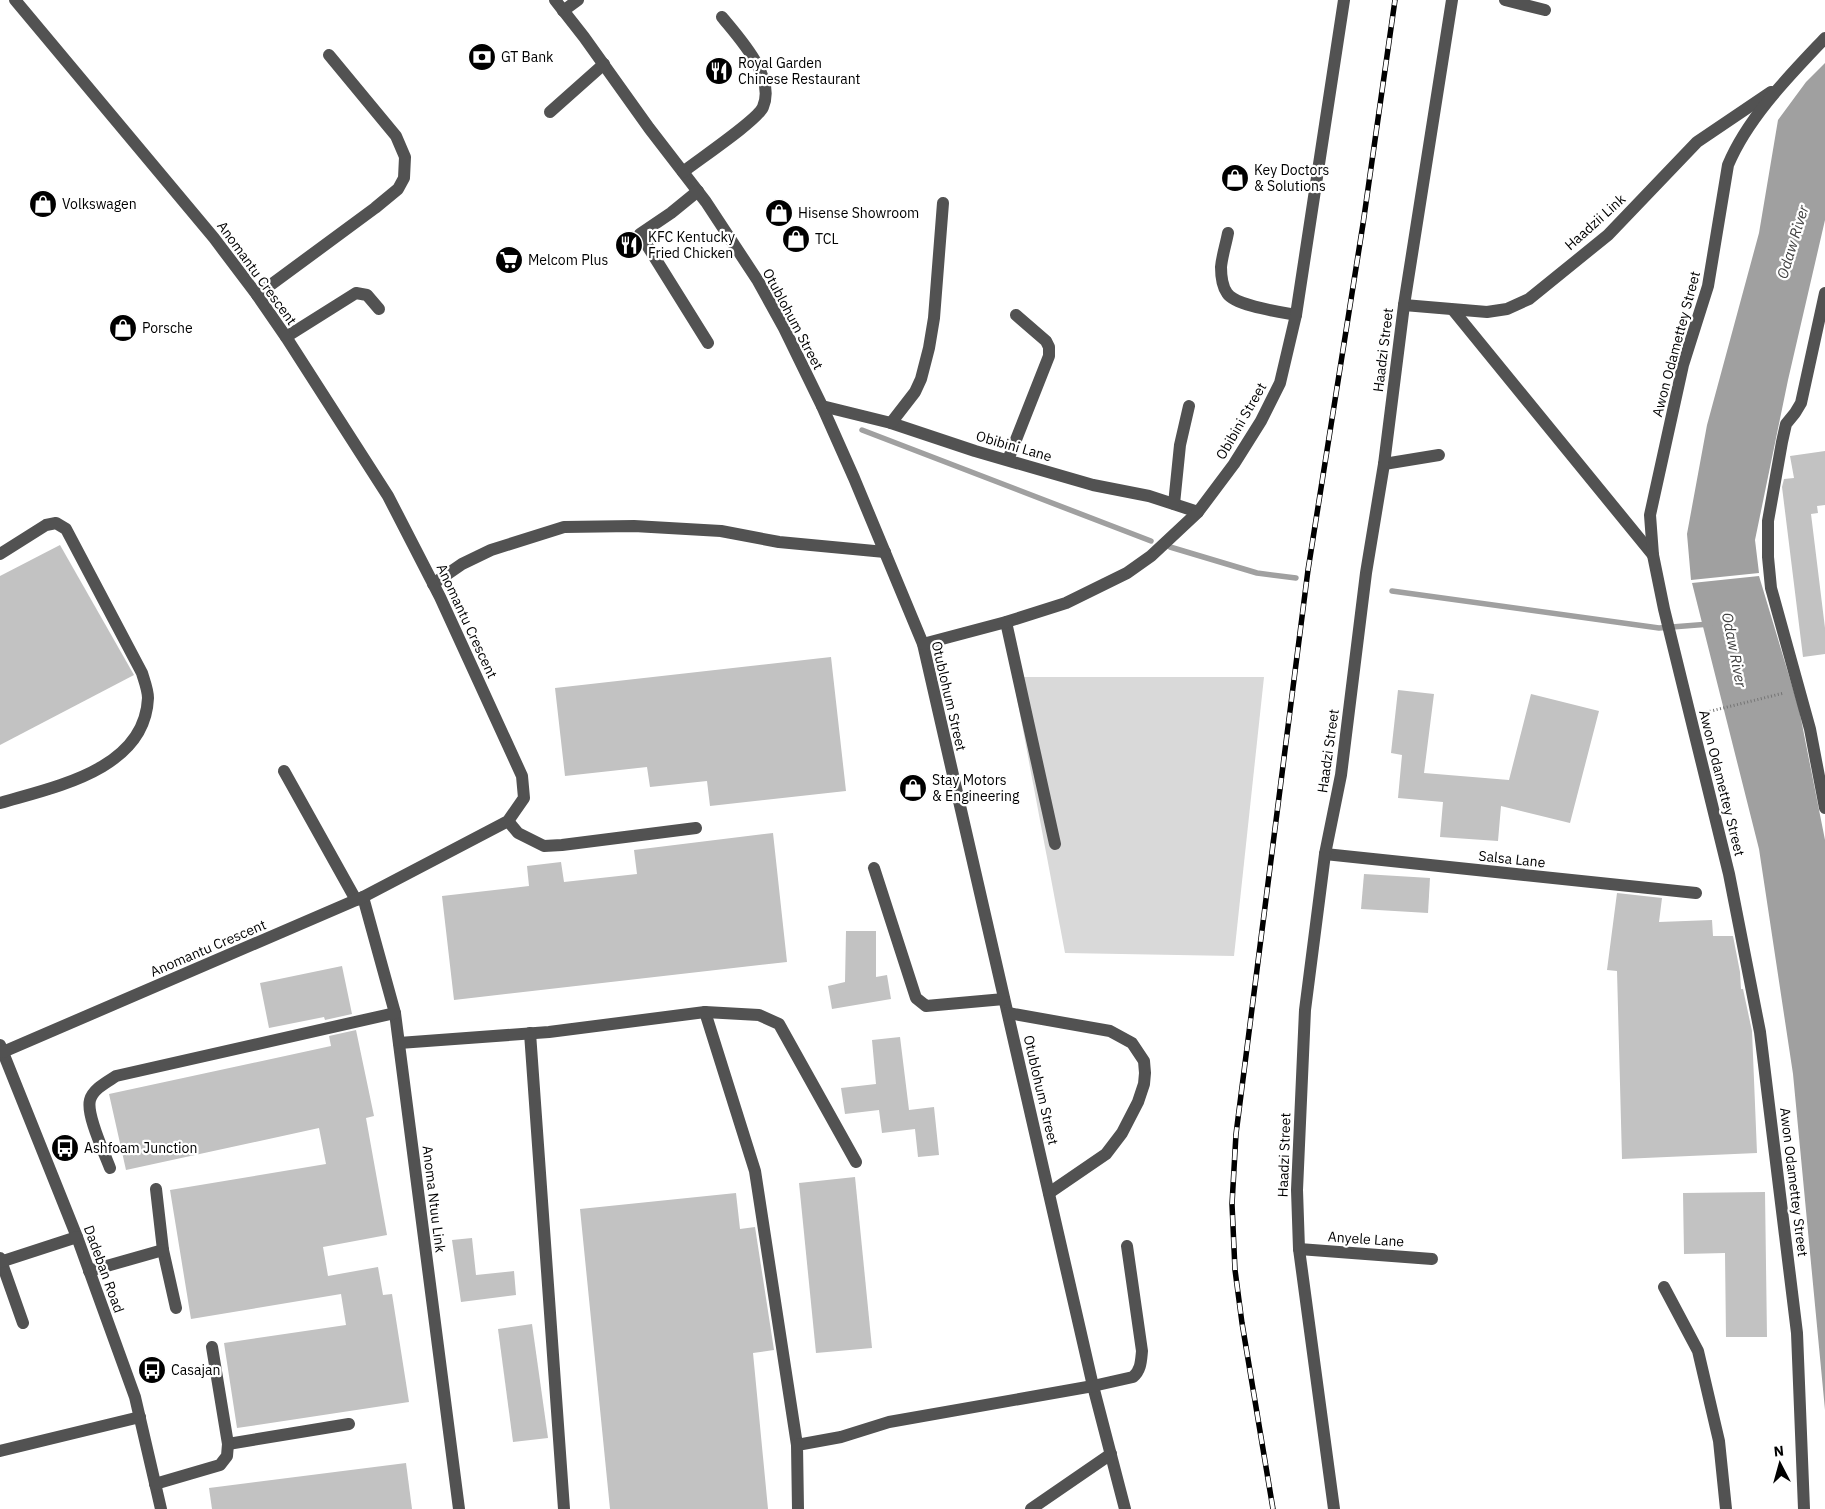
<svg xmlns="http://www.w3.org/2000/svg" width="1825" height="1509" viewBox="0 0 1825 1509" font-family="'IBM Plex Sans',sans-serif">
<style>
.green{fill:#d9d9d9}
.water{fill:#a0a0a0}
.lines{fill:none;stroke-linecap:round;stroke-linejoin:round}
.stream{stroke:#a0a0a0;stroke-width:5.5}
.building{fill:#c2c2c2}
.path{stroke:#747474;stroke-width:3;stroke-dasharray:1 2.5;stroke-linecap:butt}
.minor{stroke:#525252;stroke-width:12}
.rail-casing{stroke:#000;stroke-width:5.5}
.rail{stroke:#fff;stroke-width:4;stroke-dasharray:11;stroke-linecap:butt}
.labels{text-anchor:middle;stroke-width:4.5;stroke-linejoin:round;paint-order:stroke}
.poi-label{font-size:14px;fill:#000;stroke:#fff;text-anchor:start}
.street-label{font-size:14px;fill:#000;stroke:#fff}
.water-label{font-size:15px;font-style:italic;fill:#414141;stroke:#fff}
</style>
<rect width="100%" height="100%" fill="#fff"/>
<polygon class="green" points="1013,677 1264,677 1234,956 1065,953"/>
<g class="water">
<polygon points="1825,63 1825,220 1788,380 1755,540 1759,573 1691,580 1687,534 1707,425 1759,233 1778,120 1806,82"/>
<polygon points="1759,576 1799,709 1825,840 1825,1410 1793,1074 1759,849 1692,583"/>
</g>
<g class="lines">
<g class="stream">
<polyline points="862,430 1151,541"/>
<polyline points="1170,547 1257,573 1296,578"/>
<polyline points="1392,591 1659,628 1710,624"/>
</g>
</g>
<g class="building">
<polygon points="1825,451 1825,505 1817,506 1818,513 1811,514 1825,628 1825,654 1803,657 1782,487 1784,479 1794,478 1790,456"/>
<polygon points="60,545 134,675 0,745 0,576"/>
<polygon points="831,657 846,791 710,806 707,781 650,787 647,767 565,776 555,688"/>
<polygon points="1398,690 1434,694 1424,773 1509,780 1531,694 1599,711 1570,823 1501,806 1498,841 1440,837 1443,802 1398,798 1402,755 1391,753"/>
<polygon points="773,833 787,962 454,1000 442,896 529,886 527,866 561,862 564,882 637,874 634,850"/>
<polygon points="1364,874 1430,878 1428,913 1361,909"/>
<polygon points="1617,893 1662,898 1659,922 1712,920 1713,936 1733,936 1740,972 1741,989 1743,989 1752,1031 1757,1153 1622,1159 1617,971 1607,970"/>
<polygon points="846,931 876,931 876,977 887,975 891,999 832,1009 828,986 845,982"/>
<polygon points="342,966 352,1014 325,1020 324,1017 269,1028 260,983"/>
<polygon points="356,1030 374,1116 366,1118 387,1235 323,1247 328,1276 378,1267 383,1295 392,1294 409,1402 237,1428 224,1343 346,1325 341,1294 191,1319 170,1190 326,1164 319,1128 126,1170 109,1094 331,1046 329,1036"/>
<polygon points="900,1037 909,1110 934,1107 939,1155 918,1157 915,1129 882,1133 879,1110 845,1114 841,1088 876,1084 872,1040"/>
<polygon points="855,1177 872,1348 816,1353 799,1183"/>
<polygon points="1765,1192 1767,1337 1726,1337 1725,1253 1684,1254 1683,1193"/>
<polygon points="736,1193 740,1229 755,1227 774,1350 753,1353 768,1509 610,1509 580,1209"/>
<polygon points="472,1238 476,1275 514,1271 516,1295 461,1302 452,1240"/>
<polygon points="532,1324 548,1438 513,1442 498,1329"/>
<polygon points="406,1463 412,1509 212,1509 209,1488"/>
</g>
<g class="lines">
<polyline class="path" points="1703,713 1784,693"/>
<g class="minor">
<polyline points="555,0 584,37 649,128 706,202 758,281 784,328 822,406 854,478 923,644 1093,1386 1125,1509"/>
<polyline points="1505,0 1545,10"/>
<polyline points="563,11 578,0"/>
<polyline points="550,112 604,64"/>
<path d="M683,172C698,160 758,120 763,107C776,77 739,38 722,17"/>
<polyline points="698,191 671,213 640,234 708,343"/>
<path d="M1228,233C1226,244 1222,256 1221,267C1221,275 1222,286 1227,293C1235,306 1281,312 1296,315"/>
<polyline points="1825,293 1801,403 1795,413 1786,424 1782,442 1768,521 1768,557 1771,588 1810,729 1825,808"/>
<polyline points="257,295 375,208 398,189 404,178 405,157 396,136 329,55"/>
<polyline points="1404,305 1487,312 1507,309 1529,299 1608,235 1697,142 1771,92"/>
<polyline points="1453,310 1653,555"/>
<polyline points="286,337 356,293 367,295 379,309"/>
<polyline points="822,406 891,423 975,451 1093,485 1149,496 1198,512"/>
<polyline points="891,423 915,392 921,379 929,348 934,318 943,203"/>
<polyline points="1008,460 1049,356 1049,347 1046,341 1016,315"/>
<polyline points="1384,464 1439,455"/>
<polyline points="1174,504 1180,445 1189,406"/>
<path d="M0,554L46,525L56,523L66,529L142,673C144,680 148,690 148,698C145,770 54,787 0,803"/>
<polyline points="433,584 462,564 491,550 564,527 634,526 721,531 779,542 885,552"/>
<polyline points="1006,622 1055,844"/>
<polyline points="923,644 1006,622 1066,603 1127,573 1151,556 1198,512 1234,464 1261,421 1280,383 1296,315 1344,0"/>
<polyline points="284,771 356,900"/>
<polyline points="508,821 518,833 544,846 562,845 696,828"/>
<polyline points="1325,854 1696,893"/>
<polyline points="874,868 916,998 926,1006 1004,999"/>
<polyline points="363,897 395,1013 459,1509"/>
<polyline points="705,1012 755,1171 797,1445"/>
<polyline points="1008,1013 1110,1031 1132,1043 1144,1061 1145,1073 1144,1084 1138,1102 1122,1133 1106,1154 1049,1193"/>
<polyline points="530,1033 564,1509"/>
<polyline points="399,1043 549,1032 705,1012 759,1015 779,1024 856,1162"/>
<polyline points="0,1045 77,1237 135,1397 161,1509"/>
<polyline points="3,1052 363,897 508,821 524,798 522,776 440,597 388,496 286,337 257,295 214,238 15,0"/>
<path d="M110,1168C104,1152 86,1115 90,1100C93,1089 107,1082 116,1076L395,1013"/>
<polyline points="156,1189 163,1250 176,1308"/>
<polyline points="1299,1249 1432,1259"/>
<polyline points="0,1258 23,1323"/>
<polyline points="0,1262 77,1237"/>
<polyline points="89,1271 163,1250"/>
<polyline points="1664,1287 1698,1351 1719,1441 1726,1509"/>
<polyline points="228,1444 349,1424"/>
<polyline points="0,1451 140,1417"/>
<polyline points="155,1484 220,1465 227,1456 228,1444 212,1347"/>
<path d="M798,1509L797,1445L841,1437L889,1422L1093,1386L1133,1377C1141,1370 1141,1361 1142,1351L1127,1246"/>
<polyline points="1031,1509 1111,1454"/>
<polyline points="1334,1509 1299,1249 1297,1190 1305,1010 1325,854 1341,775 1366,573 1384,464 1404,305 1452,0"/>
<path d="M1804,1509L1797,1333L1760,1032L1729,874L1664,609L1653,555L1650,515L1683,365L1708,286L1728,165C1748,117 1790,75 1825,38"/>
</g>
<g class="rail-casing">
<polyline id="rail" points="1273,1509 1242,1323 1235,1270 1232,1204 1236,1134 1308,570 1363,224 1395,0"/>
</g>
<use href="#rail" class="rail"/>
</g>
<defs>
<g id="bank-disc" transform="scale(1.4375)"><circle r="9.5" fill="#000" stroke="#fff"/><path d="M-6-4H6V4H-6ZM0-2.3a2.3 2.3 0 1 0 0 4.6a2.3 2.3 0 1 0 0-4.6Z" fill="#fff"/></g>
<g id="restaurant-disc" transform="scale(1.4375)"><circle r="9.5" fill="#000" stroke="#fff"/><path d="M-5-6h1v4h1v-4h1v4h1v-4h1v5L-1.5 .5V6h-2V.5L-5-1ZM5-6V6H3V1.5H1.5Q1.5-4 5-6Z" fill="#fff"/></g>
<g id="shop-disc" transform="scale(1.4375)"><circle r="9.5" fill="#000" stroke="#fff"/><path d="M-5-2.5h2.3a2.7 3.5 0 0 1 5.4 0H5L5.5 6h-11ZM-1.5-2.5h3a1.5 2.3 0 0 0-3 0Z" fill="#fff"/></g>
<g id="supermarket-disc" transform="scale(1.4375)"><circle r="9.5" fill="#000" stroke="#fff"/><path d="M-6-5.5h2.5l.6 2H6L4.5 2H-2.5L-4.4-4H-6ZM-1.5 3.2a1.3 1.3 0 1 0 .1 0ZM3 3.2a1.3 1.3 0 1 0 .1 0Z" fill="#fff"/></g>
<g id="bus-disc" transform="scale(1.4375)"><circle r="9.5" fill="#000" stroke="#fff"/><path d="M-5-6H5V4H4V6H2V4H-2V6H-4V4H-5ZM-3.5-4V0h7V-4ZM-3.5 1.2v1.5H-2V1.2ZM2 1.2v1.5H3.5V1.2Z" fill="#fff"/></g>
</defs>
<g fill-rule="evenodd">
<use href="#bank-disc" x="482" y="57"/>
<use href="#restaurant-disc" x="719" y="71"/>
<use href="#shop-disc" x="1235" y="178"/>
<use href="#shop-disc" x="43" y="204"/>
<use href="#shop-disc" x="779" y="213"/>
<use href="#shop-disc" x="796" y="239"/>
<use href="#restaurant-disc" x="629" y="245"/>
<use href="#supermarket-disc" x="509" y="260"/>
<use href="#shop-disc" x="123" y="328"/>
<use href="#shop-disc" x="913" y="788"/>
<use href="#bus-disc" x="65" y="1148"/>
<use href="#bus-disc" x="152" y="1370"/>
</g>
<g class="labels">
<g class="poi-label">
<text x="501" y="62">GT Bank</text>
<text x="738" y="68">Royal Garden<tspan x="738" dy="16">Chinese Restaurant</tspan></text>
<text x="1254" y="175">Key Doctors<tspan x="1254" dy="16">&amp; Solutions</tspan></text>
<text x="62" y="209">Volkswagen</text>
<text x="798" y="218">Hisense Showroom</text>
<text x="648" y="242">KFC Kentucky<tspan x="648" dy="16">Fried Chicken</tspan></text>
<text x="815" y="244">TCL</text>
<text x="528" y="265">Melcom Plus</text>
<text x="142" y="333">Porsche</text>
<text x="932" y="785">Stay Motors<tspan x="932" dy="16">&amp; Engineering</tspan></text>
<text x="84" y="1153">Ashfoam Junction</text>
<text x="171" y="1375">Casajan</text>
</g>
<g class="street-label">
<text transform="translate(1595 222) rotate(-42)" y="5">Haadzii Link</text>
<text transform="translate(257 273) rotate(54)" y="5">Anomantu Crescent</text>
<text transform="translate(793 319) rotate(62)" y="5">Otublohum Street</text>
<text transform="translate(1676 344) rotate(-75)" y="5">Awon Odamettey Street</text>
<text transform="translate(1383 350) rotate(-83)" y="5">Haadzi Street</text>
<text transform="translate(1241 421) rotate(-60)" y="5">Obibini Street</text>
<text transform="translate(1014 446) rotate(16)" y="5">Obibini Lane</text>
<text transform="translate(467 621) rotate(65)" y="5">Anomantu Crescent</text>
<text transform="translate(949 696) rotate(77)" y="5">Otublohum Street</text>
<text transform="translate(1328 751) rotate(-82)" y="5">Haadzi Street</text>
<text transform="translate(1722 783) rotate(76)" y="5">Awon Odamettey Street</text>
<text transform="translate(1512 859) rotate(6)" y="5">Salsa Lane</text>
<text transform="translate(208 948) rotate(-23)" y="5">Anomantu Crescent</text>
<text transform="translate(1041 1090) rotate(77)" y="5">Otublohum Street</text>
<text transform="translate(1284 1155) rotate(-88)" y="5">Haadzi Street</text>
<text transform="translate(1794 1182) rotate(83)" y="5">Awon Odamettey Street</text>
<text transform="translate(434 1199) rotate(83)" y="5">Anoma Ntuu Link</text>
<text transform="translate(1366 1239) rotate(4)" y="5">Anyele Lane</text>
<text transform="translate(104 1269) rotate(70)" y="5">Dadeban Road</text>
</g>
<g class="water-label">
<text transform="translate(1793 242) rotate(-73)" y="5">Odaw River</text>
<text transform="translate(1734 650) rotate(79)" y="5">Odaw River</text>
</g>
</g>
<g transform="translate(1780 1464) rotate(354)" stroke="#ffffff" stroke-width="4" paint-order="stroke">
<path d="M0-4L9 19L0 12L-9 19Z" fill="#000000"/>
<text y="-8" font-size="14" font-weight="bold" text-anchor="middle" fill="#000000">N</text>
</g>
</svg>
